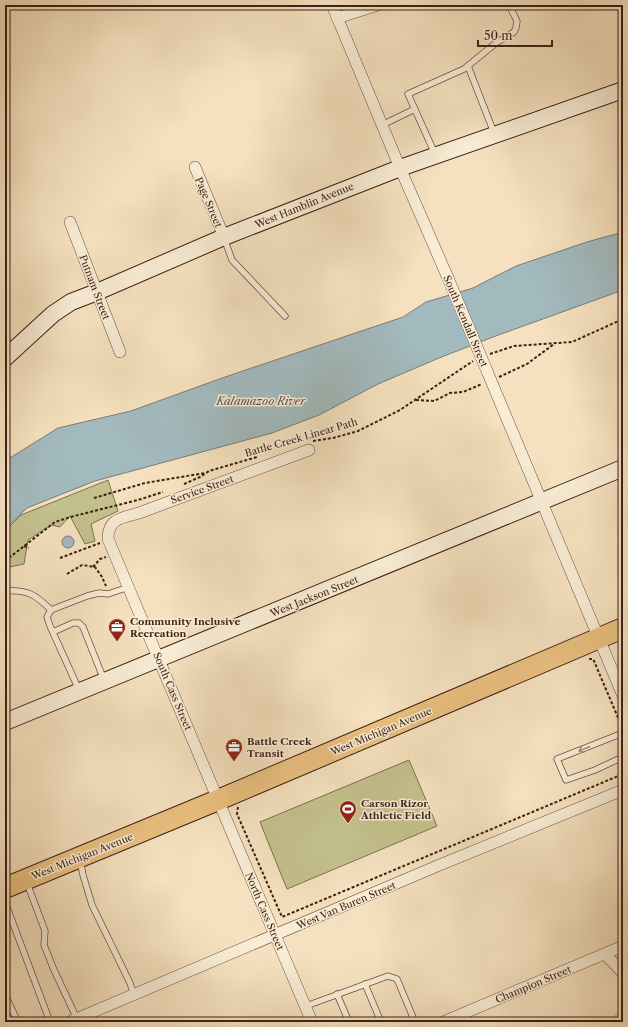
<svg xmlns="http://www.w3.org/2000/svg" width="628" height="1027" viewBox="0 0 628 1027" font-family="'Libre Caslon Text',serif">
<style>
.green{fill:#c3c18d;stroke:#807050}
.water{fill:#a2babe;stroke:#7a7c7a}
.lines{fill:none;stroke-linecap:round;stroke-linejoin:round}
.lane-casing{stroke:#6b503f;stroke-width:7}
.street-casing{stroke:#6b503f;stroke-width:12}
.secondary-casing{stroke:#3d1f14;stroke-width:18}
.highway-casing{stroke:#3d1f14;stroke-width:22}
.path{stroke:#3d1f14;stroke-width:2;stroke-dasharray:3 2;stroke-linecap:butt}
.lane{stroke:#f8ecd5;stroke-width:5.5}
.street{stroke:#f8ecd5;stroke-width:11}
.secondary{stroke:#f8ecd5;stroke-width:16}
.highway{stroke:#eac080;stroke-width:20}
.street-bridge-casing{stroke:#6b503f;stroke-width:12;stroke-linecap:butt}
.street-bridge{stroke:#f8ecd5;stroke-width:11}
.oneway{stroke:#a4907e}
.labels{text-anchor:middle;stroke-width:3;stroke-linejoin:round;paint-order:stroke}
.street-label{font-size:10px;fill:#3d1f14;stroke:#f8ecd5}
.poi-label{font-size:10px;font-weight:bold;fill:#3d1f14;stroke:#f8ecd5;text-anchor:start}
.water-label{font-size:11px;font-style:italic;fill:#5b4e47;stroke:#f8ecd5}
</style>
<rect width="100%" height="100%" fill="#f5e1bf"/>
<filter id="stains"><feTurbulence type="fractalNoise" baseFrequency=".005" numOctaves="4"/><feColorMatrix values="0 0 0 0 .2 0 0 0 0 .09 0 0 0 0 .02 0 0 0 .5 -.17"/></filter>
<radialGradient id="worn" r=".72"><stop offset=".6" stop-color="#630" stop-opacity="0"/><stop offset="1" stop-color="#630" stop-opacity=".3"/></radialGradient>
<g class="green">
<polygon points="108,480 118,511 91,524 95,541 85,544 70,516 60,527 51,525 28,540 24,564 5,568 5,531 21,515"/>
<polygon points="409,760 437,826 287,889 260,822"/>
</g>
<g class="water">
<polygon points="623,232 623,290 493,337 439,358 378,384 319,415 272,433 95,481 62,494 27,508 5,529 5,461 58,428 131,411 225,377 403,317 426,302 473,288 516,266 587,242"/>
<circle cx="68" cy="542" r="6"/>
</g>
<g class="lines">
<g class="lane-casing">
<g id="lane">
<polyline points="468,66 494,133"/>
<polyline points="382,125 415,109"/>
<polyline points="435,154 408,94 464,69 496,43 514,32 516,28 517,21 509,5"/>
<polyline points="224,238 232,260 285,316"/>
<path d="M5,591C27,589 36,595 51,610"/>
<polyline points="53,632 73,623 79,623 83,627 104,680"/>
<polyline points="79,690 50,626 47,617 51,610 87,596 99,593 108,594 129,587"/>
<polyline points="623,733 557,759 566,780 595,770 623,757"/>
<polyline points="620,734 623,741"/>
<polyline points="80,860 83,875 92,905 130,983 134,995"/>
<polyline points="27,883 45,931 44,945 54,970 77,1019"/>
<polyline points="5,902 50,1022"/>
<polyline points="365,984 381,1022"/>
<polyline points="337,994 349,1022"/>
<polyline points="5,995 18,1022"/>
<polyline points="306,1006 388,976 397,979 415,1022"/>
</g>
</g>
<g class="street-casing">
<g id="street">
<polyline points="332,5 400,168 448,278"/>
<polyline points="337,18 378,5"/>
<polyline points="195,167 224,237"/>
<polyline points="70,222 120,352"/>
<polyline points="487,371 623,696"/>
<path d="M309,450L139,513C122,518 108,518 108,539L275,935L312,1022"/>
<polyline points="605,954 623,973"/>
<polyline points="69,1022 442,864 623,790"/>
<polyline points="443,1022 623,946"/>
<polyline points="617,1022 623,1017"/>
</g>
</g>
<g class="secondary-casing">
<g id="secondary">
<polyline points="5,358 53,314 71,302 97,292 224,237 400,168 623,90"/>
<polyline points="5,722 623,468"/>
</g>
</g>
<g class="highway-casing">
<polyline id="highway" points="5,888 218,800 623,628"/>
</g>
<g class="path">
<polyline points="490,354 514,346 572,342 623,319"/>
<polyline points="499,377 527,364 554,344"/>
<polyline points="416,400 434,401 450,393 463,392 482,384"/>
<polyline points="313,441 333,438 358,431 400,410 473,361"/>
<polyline points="184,484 200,477 209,471 257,457"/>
<polyline points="94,498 145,483 205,473"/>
<polyline points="24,546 29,548"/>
<polyline points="60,558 100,543"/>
<polyline points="5,561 55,522 74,516 138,500 163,492"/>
<polyline points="93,567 100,559 106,557"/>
<polyline points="67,574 82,565 95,567 102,577 106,586"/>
<polyline points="589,659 593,659 594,661 622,727"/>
<polyline points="238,807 237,814 282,917 623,774"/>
</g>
<use href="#lane" class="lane"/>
<use href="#street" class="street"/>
<use href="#secondary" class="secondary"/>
<use href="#highway" class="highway"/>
<g class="street-bridge-casing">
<polyline id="street-bridge" points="448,278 487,371"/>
</g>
<use href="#street-bridge" class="street-bridge"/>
</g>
<defs><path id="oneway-shaft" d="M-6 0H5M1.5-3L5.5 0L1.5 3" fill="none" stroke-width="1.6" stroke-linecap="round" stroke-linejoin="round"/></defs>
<use class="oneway" href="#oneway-shaft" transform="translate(584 749) rotate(158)"/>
<defs>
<g id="office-pin" transform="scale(0.9)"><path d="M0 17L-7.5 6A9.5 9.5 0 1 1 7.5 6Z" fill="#8f2418" stroke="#f8ecd5"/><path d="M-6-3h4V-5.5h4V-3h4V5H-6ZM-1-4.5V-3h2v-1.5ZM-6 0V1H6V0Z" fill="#fff"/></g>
<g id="stadium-pin" transform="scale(0.9)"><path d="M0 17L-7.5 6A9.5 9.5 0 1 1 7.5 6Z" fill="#8f2418" stroke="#f8ecd5"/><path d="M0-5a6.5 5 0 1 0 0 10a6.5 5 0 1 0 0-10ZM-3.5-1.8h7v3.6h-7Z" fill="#fff"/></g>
</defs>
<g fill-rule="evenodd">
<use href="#office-pin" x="117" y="627"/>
<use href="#office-pin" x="234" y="747"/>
<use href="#stadium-pin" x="348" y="809"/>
</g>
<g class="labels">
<g class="street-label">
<text transform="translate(209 202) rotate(67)" y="4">Page Street</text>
<text transform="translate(304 205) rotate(-22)" y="4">West Hamblin Avenue</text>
<text transform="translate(95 287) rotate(69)" y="4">Putnam Street</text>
<text transform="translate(466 321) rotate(67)" y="4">South Kendall Street</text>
<text transform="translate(301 437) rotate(-16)" y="4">Battle Creek Linear Path</text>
<text transform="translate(202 489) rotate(-20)" y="4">Service Street</text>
<text transform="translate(314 596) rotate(-22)" y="4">West Jackson Street</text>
<text transform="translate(173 691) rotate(67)" y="4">South Cass Street</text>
<text transform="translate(381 731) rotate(-23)" y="4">West Michigan Avenue</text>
<text transform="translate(82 856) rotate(-22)" y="4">West Michigan Avenue</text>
<text transform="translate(346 905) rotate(-23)" y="4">West Van Buren Street</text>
<text transform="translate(265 911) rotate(67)" y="4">North Cass Street</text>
<text transform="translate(533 984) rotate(-23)" y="4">Champion Street</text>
</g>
<g class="poi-label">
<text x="130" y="625">Community Inclusive<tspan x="130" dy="12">Recreation</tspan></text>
<text x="247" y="745">Battle Creek<tspan x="247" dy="12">Transit</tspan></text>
<text x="361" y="807">Carson Rizor<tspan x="361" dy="12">Athletic Field</tspan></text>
</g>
<g class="water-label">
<text x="261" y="405">Kalamazoo River</text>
</g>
</g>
<rect width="628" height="1027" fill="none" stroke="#f5e1bf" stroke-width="20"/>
<rect x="6" y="6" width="616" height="1015" fill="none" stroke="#3d1f14" stroke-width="2"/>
<rect x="10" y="10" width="608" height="1007" fill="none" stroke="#3d1f14"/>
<path d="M478 40v6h74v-6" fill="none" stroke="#3d1f14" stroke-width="2"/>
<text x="484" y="40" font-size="12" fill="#3d1f14" stroke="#f8ecd5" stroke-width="3" paint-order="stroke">50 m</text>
<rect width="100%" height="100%" filter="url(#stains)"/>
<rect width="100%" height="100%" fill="url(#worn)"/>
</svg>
